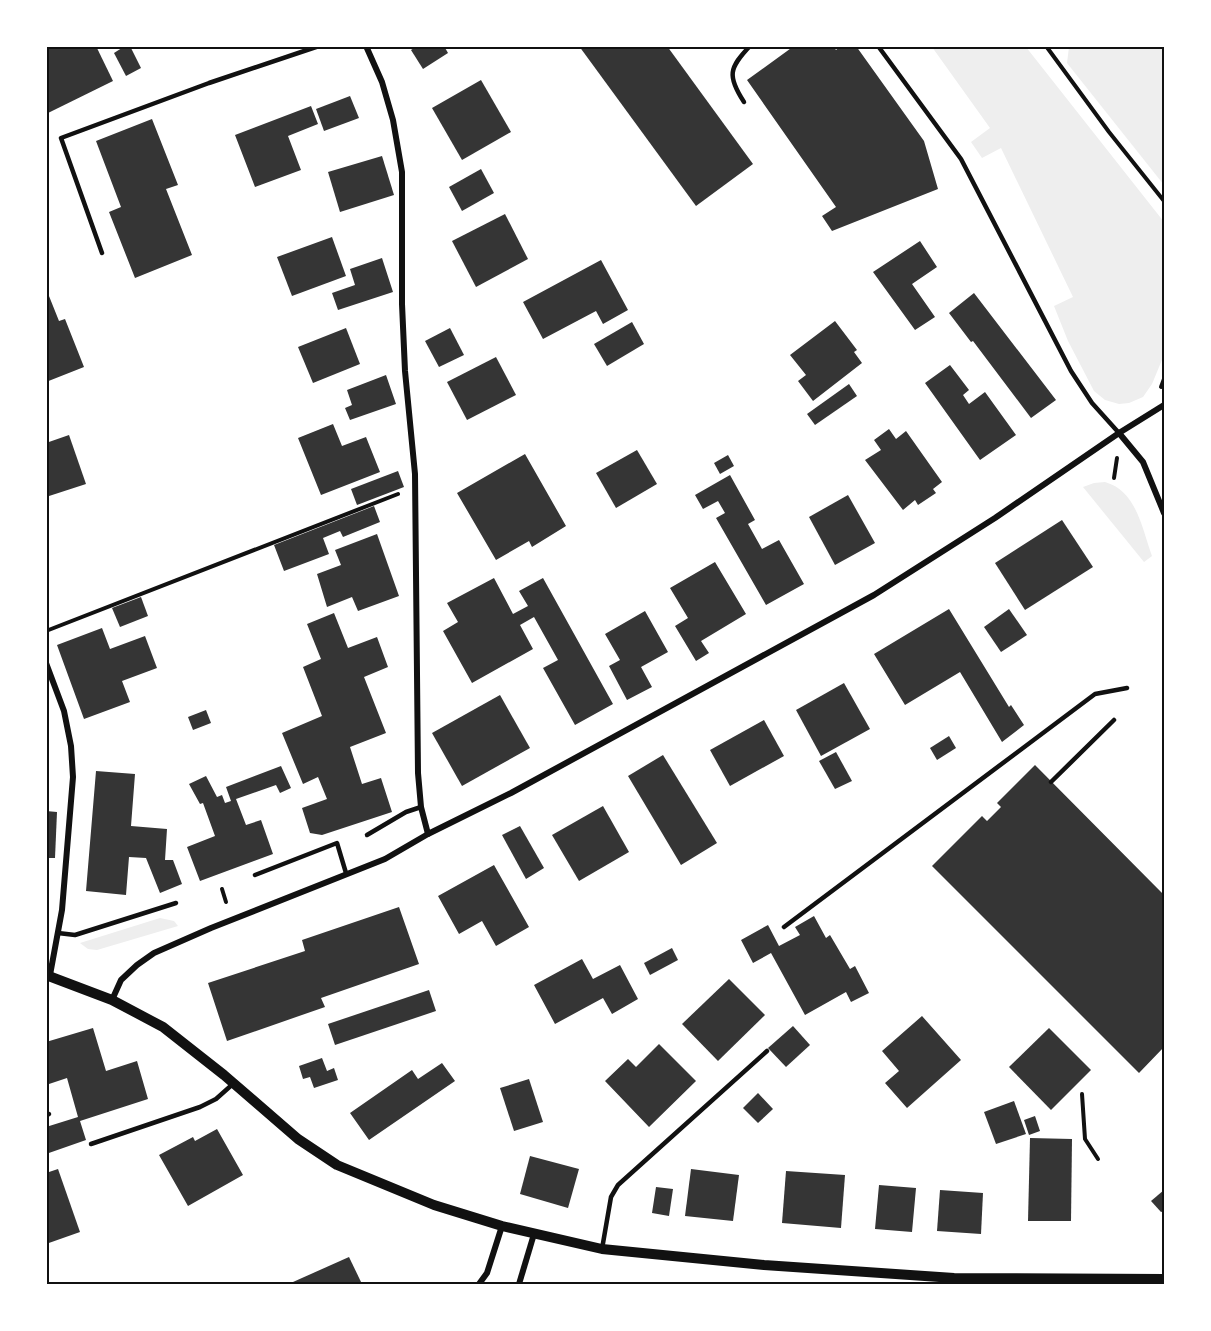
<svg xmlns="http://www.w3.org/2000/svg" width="1211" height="1331" viewBox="0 0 1211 1331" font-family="Manrope,sans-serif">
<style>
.green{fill:#eee}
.building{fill:#353535}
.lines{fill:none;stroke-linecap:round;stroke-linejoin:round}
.path{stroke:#111;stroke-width:4}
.service{stroke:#111;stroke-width:4.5}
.minor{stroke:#111;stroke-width:6}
.tertiary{stroke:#111;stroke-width:10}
.neatline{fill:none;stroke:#111;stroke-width:2}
</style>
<rect width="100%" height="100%" fill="#fff"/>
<g class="green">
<polygon points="932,47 1026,47 1164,222 1164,355 1152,384 1143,397 1129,403 1119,404 1105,400 1094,391 1068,341 1054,306 1073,297 1001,148 982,158 971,142 990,128"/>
<polygon points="1069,47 1164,47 1164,185 1067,63"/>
<path d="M1105,482C1137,491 1142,529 1152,556L1144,562L1083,487L1094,483Z"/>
<polygon points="160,918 174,921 178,926 97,950 88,949 80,943"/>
</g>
<g class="building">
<polygon points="48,46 96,46 113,81 46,114 46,47"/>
<polygon points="125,46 130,46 141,68 126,76 114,53"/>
<polygon points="417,46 444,46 448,53 423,69 411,50"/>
<polygon points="579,46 667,46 753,164 696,206"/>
<polygon points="794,46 833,46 836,50 841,46 856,46 924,141 938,189 832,231 822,216 836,207 747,80"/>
<polygon points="481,80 511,132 462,160 432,108"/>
<polygon points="350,96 359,118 324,131 316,109"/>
<polygon points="311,106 318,124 288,136 301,170 255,187 235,135"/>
<polygon points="152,119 178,185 166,189 192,255 135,278 109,212 121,207 96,141"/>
<polygon points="382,156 394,195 340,212 328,172"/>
<polygon points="481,169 494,193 462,211 449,187"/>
<polygon points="505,214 528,259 476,287 452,241"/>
<polygon points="332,237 346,276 292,296 277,257"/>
<polygon points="920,241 937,267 912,284 935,317 915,330 873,272"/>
<polygon points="382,258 393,292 338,310 332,293 355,285 350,269"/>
<polygon points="601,260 628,310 603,324 596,311 543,339 523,302"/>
<polygon points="47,291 59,321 65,319 84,367 46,382"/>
<polygon points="974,293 1056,400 1031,418 973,341 971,342 949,313"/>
<polygon points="835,321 857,350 854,352 862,363 813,401 798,381 806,375 790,355"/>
<polygon points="632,322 644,344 607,366 594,344"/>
<polygon points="346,328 360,364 313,383 298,347"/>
<polygon points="450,328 464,355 439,367 425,341"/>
<polygon points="496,357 516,395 467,420 447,382"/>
<polygon points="950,365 969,390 963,395 969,404 985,392 1016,435 980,460 925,383"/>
<polygon points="386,375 396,404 350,420 345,408 352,405 347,390"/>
<polygon points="849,384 857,396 815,425 807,414"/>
<polygon points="333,424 342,446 366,437 380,472 321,495 298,438"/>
<polygon points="889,429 896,439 906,431 942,482 933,489 936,493 918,505 915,500 903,510 865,460 881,450 874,440"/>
<polygon points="69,435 86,484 46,497 46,443"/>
<polygon points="637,450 657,484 616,508 596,473"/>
<polygon points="525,454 566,526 532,547 529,541 496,560 457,493"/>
<polygon points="728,455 734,466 720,474 714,463"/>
<polygon points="398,471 404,487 357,505 351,489"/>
<polygon points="730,475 755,520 748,524 762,549 779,540 804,584 766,605 716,518 725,513 718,501 703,509 695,495"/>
<polygon points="848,495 875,543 835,565 809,517"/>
<polygon points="374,506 380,522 343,537 340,531 323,538 329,554 284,571 274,545"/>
<polygon points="1062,520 1093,567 1025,610 995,563"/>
<polygon points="377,534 399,596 358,611 352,597 327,607 317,574 341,565 335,550"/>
<polygon points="715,562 746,614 701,641 709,653 696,661 675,626 688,618 670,588"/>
<polygon points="494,578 513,614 528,606 519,591 543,578 613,704 575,725 543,668 558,660 534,617 520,625 533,649 472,683 443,631 458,622 447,603"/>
<polygon points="141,597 148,616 120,627 112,608"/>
<polygon points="949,609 1009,707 1011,705 1024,725 1002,742 960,672 905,705 874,654"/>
<polygon points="1009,609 1027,635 1001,652 984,627"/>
<polygon points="645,611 668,652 641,667 652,687 627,700 609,666 620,660 605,634"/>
<polygon points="334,613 348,648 377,637 388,667 364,677 386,733 350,747 362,784 381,778 392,812 322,835 310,833 302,808 327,799 318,777 303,784 282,733 322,716 303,667 321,659 307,624"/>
<polygon points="102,628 110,649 145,636 157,668 122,681 130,702 84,719 57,645"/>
<polygon points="844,683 870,729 821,756 796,710"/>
<polygon points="500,695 530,748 462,786 432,733"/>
<polygon points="206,710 211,723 193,730 188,717"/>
<polygon points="764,720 784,756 730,786 710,750"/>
<polygon points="949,736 956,748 937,760 930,748"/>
<polygon points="836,752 852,781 835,789 819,761"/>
<polygon points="663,755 717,843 681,865 628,776"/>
<polygon points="1035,765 1164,895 1164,1047 1139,1073 932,866 982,816 987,821 1001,807 997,803"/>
<polygon points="281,766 291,788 280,793 276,785 236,799 246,825 261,820 273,854 200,881 187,847 215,836 203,803 200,804 189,784 206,776 217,797 222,795 225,803 231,801 226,787"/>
<polygon points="96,771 135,774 131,826 167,829 165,860 173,860 182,884 160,893 146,858 129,857 126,895 86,891"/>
<polygon points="603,806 629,852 579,881 552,835"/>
<polygon points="46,811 57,812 55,858 46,858"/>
<polygon points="520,826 544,868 526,879 502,835"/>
<polygon points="494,865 529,927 496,946 482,921 459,934 438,896"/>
<polygon points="399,907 419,964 321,998 325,1007 227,1041 208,983 305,951 302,940"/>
<polygon points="814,916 826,938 830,935 850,969 855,966 869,993 851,1002 846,992 805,1015 771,953 753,963 741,940 768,925 779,946 800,935 795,927"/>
<polygon points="672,948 678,960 650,975 644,963"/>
<polygon points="582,959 593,979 620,965 638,999 612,1014 603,998 555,1024 534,985"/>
<polygon points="729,979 765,1015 718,1061 682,1024"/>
<polygon points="429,990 436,1011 335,1045 328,1024"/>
<polygon points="922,1016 961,1060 907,1108 885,1083 899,1071 882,1051"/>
<polygon points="793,1026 810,1045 786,1067 768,1048"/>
<polygon points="93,1028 106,1071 137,1061 148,1099 80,1121 86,1140 46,1154 46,1127 78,1117 67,1078 46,1085 46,1042"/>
<polygon points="1049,1028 1091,1070 1051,1110 1009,1067"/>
<polygon points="659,1044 696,1081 649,1127 605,1081 628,1059 636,1067"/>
<polygon points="322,1058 327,1071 334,1068 338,1080 314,1088 310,1077 303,1079 299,1066"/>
<polygon points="442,1063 455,1081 369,1140 350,1113 412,1070 418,1079"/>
<polygon points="529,1079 543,1122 514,1131 500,1088"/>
<polygon points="758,1093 773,1109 758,1123 743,1108"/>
<polygon points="1014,1101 1026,1134 996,1144 984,1112"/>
<polygon points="1035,1116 1040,1131 1029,1135 1024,1120"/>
<polygon points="217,1129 243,1175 188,1206 159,1155 193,1137 195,1141"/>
<polygon points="1030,1138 1072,1139 1071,1221 1028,1221"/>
<polygon points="530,1156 579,1169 568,1208 520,1194"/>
<polygon points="58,1169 80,1232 46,1244 46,1173"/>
<polygon points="691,1169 739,1175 733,1221 685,1216"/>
<polygon points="786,1171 845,1175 841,1228 782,1223"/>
<polygon points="879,1185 916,1188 912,1232 875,1229"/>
<polygon points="656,1187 673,1189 669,1216 652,1213"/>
<polygon points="940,1190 983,1193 981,1234 937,1231"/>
<polygon points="1164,1190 1164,1211 1161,1212 1151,1201"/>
<polygon points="349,1257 362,1284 294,1284 293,1282"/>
</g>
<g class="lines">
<g class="path">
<polyline points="1046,46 1109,132 1164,201"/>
<polyline points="1161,387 1164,379"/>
<polyline points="1114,478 1117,458"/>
<polyline points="46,631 398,494"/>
<polyline points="222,889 226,902"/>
<polyline points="1082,1094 1085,1139 1098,1159"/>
</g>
<g class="service">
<polyline points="878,46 961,159 1071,371 1092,403 1119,433"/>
<path d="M744,102C727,76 729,68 750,46"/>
<polyline points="102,253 61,138 209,83 319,46"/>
<polyline points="1051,782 1114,720"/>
<polyline points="367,835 406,812 421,807"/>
<polyline points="255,875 337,843 346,873"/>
<polyline points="784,927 1095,694 1127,688"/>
<polyline points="58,933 75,935 176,903"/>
<polyline points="46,1115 49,1114"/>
<polyline points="91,1144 200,1107 216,1099 234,1083"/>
<polyline points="602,1249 611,1197 618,1185 767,1051"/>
</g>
<g class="minor">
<polyline points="366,46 382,82 393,120 402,172 402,304 405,371 415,474 418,773 421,807 428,834"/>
<polyline points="1119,433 1143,462 1164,513"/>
<polyline points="46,663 64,711 71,746 73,777 62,910 50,975"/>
<polyline points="112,1000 121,980 137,965 154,953 211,928 385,859 428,834 511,793 874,595 995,518 1119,433 1164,405"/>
<polyline points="479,1284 487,1273 502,1226"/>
<polyline points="519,1284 534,1234"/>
</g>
<polyline class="tertiary" points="46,975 112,1000 163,1027 224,1075 298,1139 337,1165 434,1205 502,1226 602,1249 764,1265 954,1278 1164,1279"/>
</g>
<rect width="1211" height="1331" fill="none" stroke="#ffffff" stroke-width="96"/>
<rect x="48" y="48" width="1115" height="1235" class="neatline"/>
</svg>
